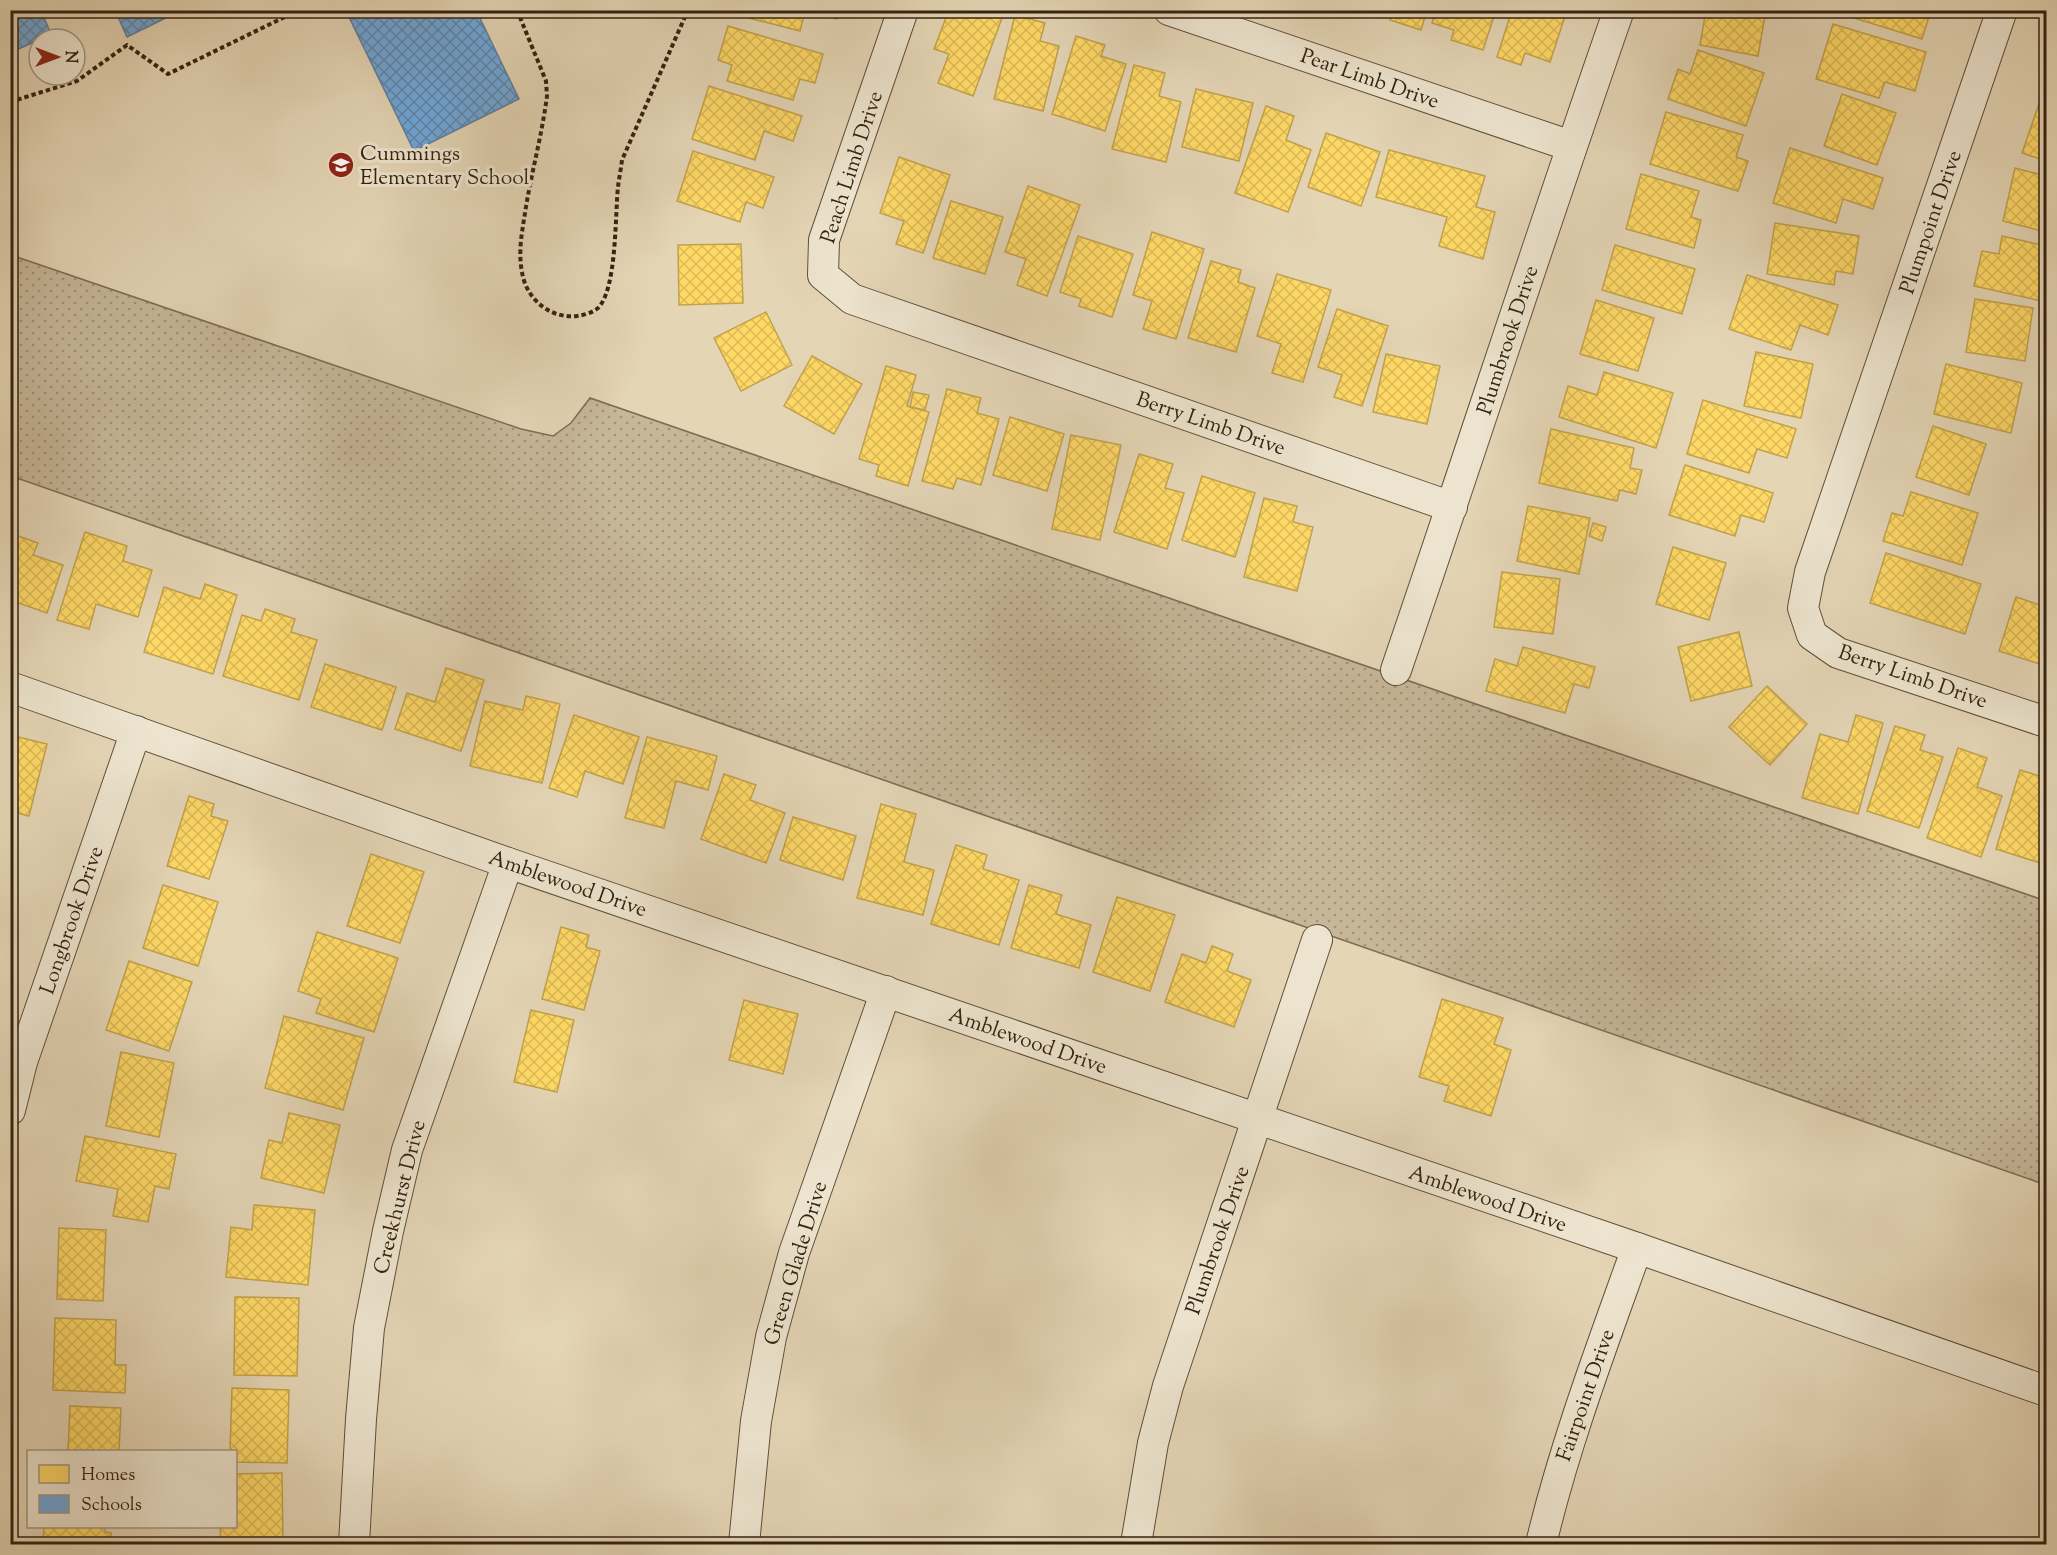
<svg xmlns="http://www.w3.org/2000/svg" width="2057" height="1555" viewBox="0 0 2057 1555" font-family="'Sorts Mill Goudy',serif">
<style>
.grass{fill:url(#grass-dots);stroke:#7e6c55;stroke-width:1.5}
.homes{fill:url(#homes-cross-hatch);stroke:#c2a24c;stroke-width:1.5}
.schools{fill:url(#schools-cross-hatch);stroke:#5e809f;stroke-width:1.5}
.lines{fill:none;stroke-linecap:round;stroke-linejoin:round}
.minor-casing{stroke:#614f3a;stroke-width:32}
.path{stroke:#352211;stroke-width:4;stroke-dasharray:4.5 3;stroke-linecap:butt}
.minor{stroke:#ede4cf;stroke-width:30}
.labels{text-anchor:middle;stroke-width:6;stroke-linejoin:round;paint-order:stroke}
.street-label{font-size:21px;fill:#352211;stroke:#ede4cf}
.poi-label{font-size:21px;fill:#352211;stroke:#ede4cf;text-anchor:start}
</style>
<defs>
<pattern id="grass-dots" width="8" height="8" patternUnits="userSpaceOnUse" patternTransform="scale(1.5)"><rect width="8" height="8" fill="#c6b799"/><path d="M2 2h.1M6 6h.1" fill="none" stroke="#a2947b" stroke-width="1.8" stroke-linecap="round"/></pattern>
<pattern id="homes-cross-hatch" width="8" height="8" patternUnits="userSpaceOnUse" patternTransform="scale(1.5)"><rect width="8" height="8" fill="#ffd966"/><path d="M0 0l8 8M0 8l8-8" fill="none" stroke="#dbba57"/></pattern>
<pattern id="schools-cross-hatch" width="8" height="8" patternUnits="userSpaceOnUse" patternTransform="scale(1.5)"><rect width="8" height="8" fill="#6fa8dc"/><path d="M0 0l8 8M0 8l8-8" fill="none" stroke="#5c88b1"/></pattern>
</defs>
<rect width="100%" height="100%" fill="#e4d5b5"/>
<filter id="stains"><feTurbulence type="fractalNoise" baseFrequency=".00333" numOctaves="4"/><feColorMatrix values="0 0 0 0 .2 0 0 0 0 .09 0 0 0 0 .02 0 0 0 .5 -.17"/></filter>
<radialGradient id="worn" r=".72"><stop offset=".6" stop-color="#630" stop-opacity="0"/><stop offset="1" stop-color="#630" stop-opacity=".3"/></radialGradient>
<polygon class="grass" points="11,255 521,429 553,436 571,423 590,398 2046,901 2046,1185 11,476"/>
<g class="homes">
<polygon points="738,10 839,10 837,19 805,11 800,31 737,15"/>
<polygon points="949,10 1005,10 973,96 938,83 949,54 934,49"/>
<polygon points="1393,10 1427,10 1421,30 1390,20"/>
<polygon points="1436,10 1496,10 1483,50 1451,40 1454,30 1432,23"/>
<polygon points="1512,10 1567,10 1550,62 1525,53 1521,65 1497,57"/>
<polygon points="1706,10 1766,10 1758,56 1700,45"/>
<polygon points="1853,10 1931,10 1922,39 1851,17"/>
<polygon points="1015,15 1045,23 1040,41 1059,46 1043,111 994,99"/>
<polygon points="1833,24 1926,52 1915,91 1885,82 1879,98 1816,79"/>
<polygon points="728,26 823,54 815,83 800,79 793,100 727,81 732,65 718,60"/>
<polygon points="1076,36 1105,45 1101,56 1126,64 1105,131 1052,114"/>
<polygon points="1698,50 1764,73 1746,126 1668,99 1678,69 1690,74"/>
<polygon points="1134,65 1165,73 1159,96 1181,102 1166,162 1112,149"/>
<polygon points="2046,67 2046,92 2041,91"/>
<polygon points="709,86 802,116 793,141 764,131 755,160 692,139"/>
<polygon points="1196,89 1253,103 1239,161 1182,147"/>
<polygon points="1842,94 1896,113 1877,165 1824,146"/>
<polygon points="2041,98 2046,100 2046,161 2022,153"/>
<polygon points="1266,106 1294,116 1286,140 1311,150 1288,212 1235,193"/>
<polygon points="1666,112 1743,135 1736,157 1748,161 1738,191 1650,164"/>
<polygon points="1326,133 1380,152 1361,206 1308,187"/>
<polygon points="1790,148 1883,178 1873,209 1843,199 1836,223 1773,203"/>
<polygon points="1389,150 1485,176 1476,207 1495,212 1483,259 1439,246 1447,217 1376,197"/>
<polygon points="693,151 774,177 763,208 746,202 740,222 677,201"/>
<polygon points="899,157 950,175 923,253 896,244 904,221 880,213"/>
<polygon points="2015,168 2046,176 2046,232 2003,221"/>
<polygon points="1641,174 1699,191 1691,217 1701,220 1694,248 1626,229"/>
<polygon points="1028,186 1080,205 1047,296 1017,285 1026,259 1005,252"/>
<polygon points="951,201 1003,217 985,274 933,258"/>
<polygon points="1775,223 1859,236 1853,274 1836,271 1834,285 1767,274"/>
<polygon points="1152,232 1204,249 1176,339 1143,329 1152,301 1133,295"/>
<polygon points="1078,236 1133,254 1112,317 1079,306 1081,299 1060,292"/>
<polygon points="2002,236 2046,246 2046,302 1974,286 1982,251 1999,254"/>
<polygon points="741,244 743,303 679,305 678,245"/>
<polygon points="1615,245 1695,269 1682,314 1602,290"/>
<polygon points="1211,261 1241,270 1238,282 1255,288 1236,352 1188,338"/>
<polygon points="1277,274 1331,290 1303,382 1272,373 1281,344 1257,336"/>
<polygon points="1747,275 1838,305 1828,335 1800,325 1791,350 1729,329"/>
<polygon points="1975,299 2033,308 2025,361 1966,352"/>
<polygon points="1596,300 1654,318 1638,371 1580,354"/>
<polygon points="1337,309 1388,326 1362,406 1334,397 1342,375 1318,367"/>
<polygon points="766,312 792,365 741,391 714,338"/>
<polygon points="1756,352 1813,364 1801,418 1744,406"/>
<polygon points="1386,354 1440,366 1427,424 1373,412"/>
<polygon points="812,356 862,384 834,434 784,406"/>
<polygon points="1946,364 2022,383 2011,433 1934,414"/>
<polygon points="886,366 916,375 907,406 929,412 908,486 876,476 879,465 859,459"/>
<polygon points="1604,372 1673,393 1656,448 1559,417 1568,386 1597,395"/>
<polygon points="947,389 981,398 977,413 999,419 981,485 957,478 953,489 922,481"/>
<polygon points="913,392 929,395 925,410 910,407"/>
<polygon points="1703,400 1796,429 1787,458 1757,449 1749,473 1687,454"/>
<polygon points="1010,417 1064,434 1047,491 993,475"/>
<polygon points="1933,426 1986,444 1969,495 1916,477"/>
<polygon points="1551,429 1634,448 1630,468 1642,470 1636,494 1620,490 1617,501 1539,483"/>
<polygon points="1071,435 1121,445 1100,540 1052,529"/>
<polygon points="1139,454 1173,464 1165,488 1184,493 1167,549 1114,532"/>
<polygon points="1685,465 1773,493 1764,522 1741,515 1735,536 1669,515"/>
<polygon points="1202,476 1255,493 1235,557 1182,540"/>
<polygon points="1911,492 1978,513 1962,565 1883,541 1892,513 1903,516"/>
<polygon points="1264,498 1297,506 1293,522 1313,527 1297,591 1244,577"/>
<polygon points="1528,506 1590,518 1579,574 1517,561"/>
<polygon points="1593,523 1606,527 1602,541 1589,536"/>
<polygon points="85,532 127,546 123,561 152,570 138,617 96,604 89,629 57,620"/>
<polygon points="10,533 38,543 33,555 63,565 47,613 10,600"/>
<polygon points="1673,547 1726,563 1709,620 1656,604"/>
<polygon points="1886,553 1981,584 1965,634 1870,603"/>
<polygon points="1502,572 1560,579 1553,634 1494,627"/>
<polygon points="205,584 237,595 213,674 144,652 164,587 200,599"/>
<polygon points="2016,597 2046,607 2046,666 1999,651"/>
<polygon points="265,609 295,619 291,632 317,640 299,700 223,676 242,615 261,621"/>
<polygon points="1739,632 1752,686 1691,701 1678,647"/>
<polygon points="1523,647 1595,667 1589,688 1574,684 1565,713 1486,691 1495,659 1517,666"/>
<polygon points="325,664 396,687 382,730 311,707"/>
<polygon points="446,668 484,680 461,751 395,729 407,693 435,702"/>
<polygon points="1767,686 1807,724 1770,765 1729,727"/>
<polygon points="526,696 560,704 542,783 470,766 485,701 523,710"/>
<polygon points="574,715 639,737 623,784 585,771 577,797 549,788"/>
<polygon points="1856,715 1883,723 1858,814 1802,798 1820,734 1848,742"/>
<polygon points="1895,726 1925,735 1920,750 1943,757 1919,828 1867,811"/>
<polygon points="10,735 47,744 29,816 10,811"/>
<polygon points="647,737 717,756 708,790 676,781 664,828 625,818"/>
<polygon points="1958,748 1987,758 1977,787 2002,796 1981,857 1927,838"/>
<polygon points="2020,770 2046,778 2046,865 1996,849"/>
<polygon points="724,774 756,785 750,800 785,813 766,863 701,839"/>
<polygon points="189,796 214,804 211,816 228,821 209,879 167,866"/>
<polygon points="881,804 916,814 904,862 934,870 923,915 857,898"/>
<polygon points="793,817 856,836 843,880 780,860"/>
<polygon points="956,845 987,855 983,869 1019,880 999,945 931,924"/>
<polygon points="371,854 424,872 400,943 347,926"/>
<polygon points="163,885 218,902 198,966 143,948"/>
<polygon points="1029,885 1062,895 1056,914 1091,925 1079,968 1011,948"/>
<polygon points="1117,897 1175,915 1150,991 1093,972"/>
<polygon points="561,927 589,935 586,947 600,951 584,1010 542,999"/>
<polygon points="317,932 398,958 374,1032 316,1013 321,999 298,991"/>
<polygon points="1212,946 1233,954 1227,971 1251,980 1234,1027 1165,1002 1182,954 1206,963"/>
<polygon points="129,961 192,982 169,1051 106,1030"/>
<polygon points="1442,999 1503,1018 1494,1044 1511,1050 1491,1116 1444,1101 1449,1086 1419,1077"/>
<polygon points="744,1000 798,1014 783,1074 729,1060"/>
<polygon points="531,1010 574,1020 557,1092 514,1082"/>
<polygon points="284,1016 364,1038 343,1110 265,1088"/>
<polygon points="121,1052 174,1063 159,1137 106,1126"/>
<polygon points="289,1113 340,1125 324,1193 261,1178 269,1140 282,1143"/>
<polygon points="85,1136 176,1154 169,1189 155,1186 148,1222 113,1216 118,1189 76,1181"/>
<polygon points="254,1205 315,1210 308,1285 226,1277 231,1227 252,1230"/>
<polygon points="59,1228 106,1230 103,1301 57,1299"/>
<polygon points="235,1297 299,1298 297,1376 234,1375"/>
<polygon points="55,1318 116,1320 115,1365 126,1365 125,1393 53,1390"/>
<polygon points="232,1388 289,1390 287,1463 236,1462 236,1452 230,1452"/>
<polygon points="70,1406 121,1408 119,1452 68,1452"/>
<polygon points="282,1473 283,1544 221,1544 220,1526 236,1526 236,1474"/>
<polygon points="44,1526 105,1526 105,1532 111,1533 111,1544 43,1544"/>
<rect x="428" y="1539" width="76" height="5"/>
</g>
<g class="schools">
<polygon points="10,10 41,10 51,34 10,53"/>
<polygon points="115,10 182,10 127,37"/>
<polygon points="363,10 476,10 519,99 414,151 349,17"/>
</g>
<g class="lines">
<g class="minor-casing">
<g id="minor">
<polyline points="903,10 824,240 823,275 852,299 1452,507"/>
<polyline points="1169,10 1571,146"/>
<polyline points="2002,10 1810,572 1803,608 1812,635 1838,653 2046,722"/>
<path d="M1396,670C1471,451 1542,230 1619,10"/>
<polyline points="10,687 508,863 1637,1248 2046,1391"/>
<polyline points="10,1110 22,1062 136,731"/>
<polyline points="354,1544 361,1419 369,1328 388,1231 407,1150 508,863"/>
<polyline points="744,1544 756,1421 771,1337 794,1253 886,991"/>
<polyline points="1136,1544 1153,1443 1168,1386 1317,940"/>
<path d="M1541,1544C1565,1443 1602,1346 1637,1248"/>
</g>
</g>
<g class="path">
<path d="M517,10L546,81L547,96C542,135 531,174 525,213C522,232 518,252 522,272C526,299 550,319 577,316C584,315 592,313 598,308C617,289 615,215 618,187C619,178 621,169 622,160L688,10"/>
<polyline points="10,102 77,81 127,45 168,74 299,10"/>
</g>
<use href="#minor" class="minor"/>
</g>
<defs>
<g id="school-disc" transform="scale(1.35)"><circle r="9.5" fill="#8f2418" stroke="#ede4cf"/><path d="M0-5L7-2L0 1L-7-2ZM-4 1L0 2.5L4 1V4Q0 6-4 4Z" fill="#fff"/></g>
</defs>
<g fill-rule="evenodd">
<use href="#school-disc" x="341" y="165"/>
</g>
<g class="labels">
<g class="street-label">
<text transform="translate(1370 78) rotate(19)" y="7">Pear Limb Drive</text>
<text transform="translate(851 167) rotate(-72)" y="7">Peach Limb Drive</text>
<text transform="translate(1930 222) rotate(-71)" y="7">Plumpoint Drive</text>
<text transform="translate(1507 340) rotate(-72)" y="7">Plumbrook Drive</text>
<text transform="translate(1211 423) rotate(19)" y="7">Berry Limb Drive</text>
<text transform="translate(1913 676) rotate(19)" y="7">Berry Limb Drive</text>
<text transform="translate(568 883) rotate(19)" y="7">Amblewood Drive</text>
<text transform="translate(71 920) rotate(-71)" y="7">Longbrook Drive</text>
<text transform="translate(1028 1040) rotate(19)" y="7">Amblewood Drive</text>
<text transform="translate(399 1197) rotate(-76)" y="7">Creekhurst Drive</text>
<text transform="translate(1488 1198) rotate(19)" y="7">Amblewood Drive</text>
<text transform="translate(1217 1240) rotate(-71)" y="7">Plumbrook Drive</text>
<text transform="translate(795 1263) rotate(-73)" y="7">Green Glade Drive</text>
<text transform="translate(1585 1395) rotate(-71)" y="7">Fairpoint Drive</text>
</g>
<g class="poi-label">
<text x="360" y="160">Cummings<tspan x="360" dy="24">Elementary School</tspan></text>
</g>
</g>
<rect width="2057" height="1555" fill="none" stroke="#e4d5b5" stroke-width="36"/>
<rect x="12" y="12" width="2033" height="1531" fill="none" stroke="#352211" stroke-width="3"/>
<rect x="18" y="18" width="2021" height="1519" fill="none" stroke="#352211" stroke-width="1.5"/>
<rect x="27" y="1450" width="210" height="78" fill="#ede4cf" stroke="#a39683" stroke-width="1.5"/>
<rect x="39" y="1465" width="30" height="18" fill="#ffd966" stroke="#a39683" stroke-width="1.5"/>
<text x="81" y="1480" font-size="18" fill="#352211">Homes</text>
<rect x="39" y="1495" width="30" height="18" fill="#6fa8dc" stroke="#a39683" stroke-width="1.5"/>
<text x="81" y="1510" font-size="18" fill="#352211">Schools</text>
<g transform="translate(57 57) rotate(90)"><circle r="28" fill="#ede4cf" stroke="#a39683" stroke-width="1.5"/>
<path d="M0-4.5L10 22L0 15L-10 22Z" fill="#8f2418"/>
<text y="-9" font-size="16" font-weight="bold" text-anchor="middle" fill="#352211">N</text>
</g>
<rect width="100%" height="100%" filter="url(#stains)"/>
<rect width="100%" height="100%" fill="url(#worn)"/>
</svg>
